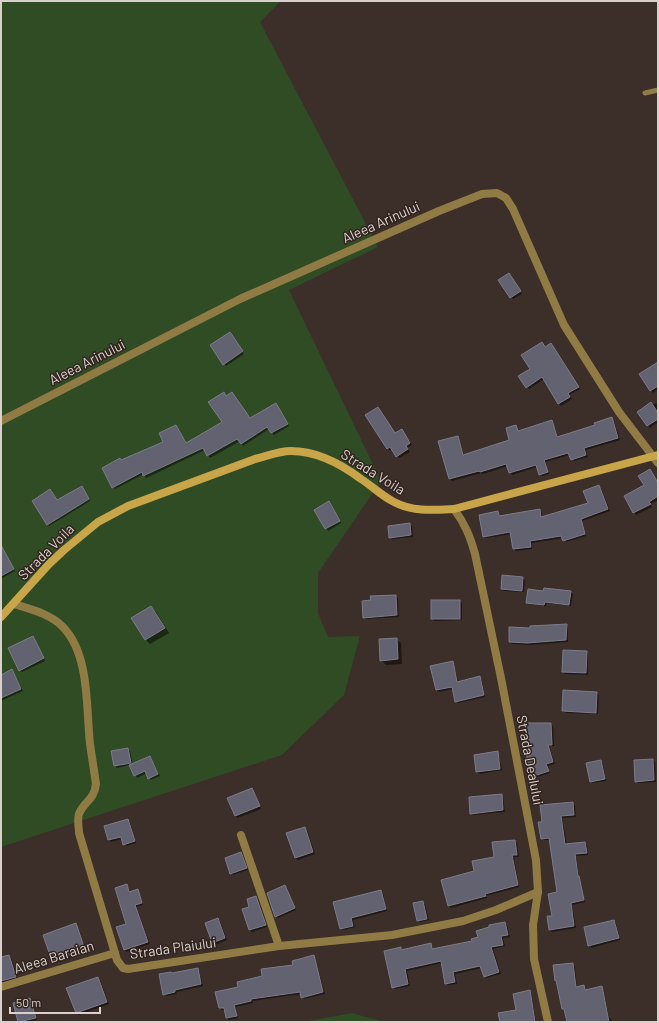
<svg xmlns="http://www.w3.org/2000/svg" width="659" height="1023" viewBox="0 0 659 1023" font-family="Barlow,sans-serif">
<style>
.green{fill:#2f4c24}
.shadow{fill:#0007}
.building{fill:#636271;stroke:#7c7b8b}
.lines{fill:none;stroke-linecap:round;stroke-linejoin:round}
.lane{stroke:#917b45;stroke-width:5}
.street{stroke:#917b45;stroke-width:8}
.secondary{stroke:#c7a548;stroke-width:8}
.labels{text-anchor:middle;stroke-width:3;stroke-linejoin:round;paint-order:stroke}
.street-label{font-size:14px;fill:#dad1cd;stroke:#32241e}
</style>
<rect width="100%" height="100%" fill="#3c2e28"/>
<g class="green">
<polygon points="1,1 281,1 260,22 378,247 289,290 381,481 318,573 318,613 328,637 360,636 344,695 282,755 1,847"/>
<polygon points="352,1013 384,1022 303,1022"/>
</g>
<g class="shadow">
<polygon points="511,276 522,294 513,299 500,280"/>
<polygon points="232,335 244,354 226,366 224,364"/>
<polygon points="553,347 580,389 569,395 572,399 561,406 544,379 529,389 527,387 531,369"/>
<polygon points="658,368 658,389 653,393 640,374"/>
<polygon points="224,393 250,419 276,405 289,426 274,435 269,429 243,446 240,441 210,458 205,450 146,478 144,474 115,489 113,487 121,461 164,442 176,426 186,444 223,423"/>
<polygon points="658,403 658,422 650,428 638,412 647,406"/>
<polygon points="366,416 395,434 403,432 412,445 407,448 410,452 399,458 392,449 390,451"/>
<polygon points="612,419 614,421 620,440 586,450 588,457 574,461 570,455 545,462 549,474 542,476 537,467 512,475 508,466 483,474 481,473 452,481 450,479 439,442 457,437 459,439 464,456 511,441 516,426 519,432 551,422 553,424 558,438 596,426"/>
<polygon points="658,483 658,500 650,504 652,507 636,515 625,496"/>
<polygon points="599,486 601,488 610,511 582,521 586,536 566,542 563,538 532,543 532,549 516,551 514,549 512,534 486,538 484,536 498,512 500,517 540,510 542,513 542,517 589,504"/>
<polygon points="83,489 90,501 49,526 47,524 50,490 58,501"/>
<polygon points="331,504 341,523 328,531 315,510"/>
<polygon points="410,524 412,526 413,537 392,539 390,537"/>
<polygon points="1,551 5,552 15,571 1,579"/>
<polygon points="522,578 525,580 524,592 504,591 502,589"/>
<polygon points="544,592 571,592 573,594 571,606 547,603 546,606 529,604 527,602"/>
<polygon points="396,596 398,598 399,617 366,619 364,617"/>
<polygon points="460,601 462,603 462,620 434,621 432,619"/>
<polygon points="151,607 156,612 169,633 150,644 146,640"/>
<polygon points="566,625 568,627 568,642 530,645 512,644 510,642 531,629"/>
<polygon points="33,637 45,661 22,672 20,670"/>
<polygon points="396,639 401,643 402,664 386,665 381,660"/>
<polygon points="586,652 588,654 588,675 565,674 563,672"/>
<polygon points="452,662 454,665 458,682 479,678 482,680 485,697 458,703 456,701 453,689 439,692 437,690"/>
<polygon points="12,670 23,691 1,701 1,676"/>
<polygon points="596,693 599,695 598,714 566,713 563,711"/>
<polygon points="551,724 553,726 554,746 549,746 555,764 548,766 550,773 534,778 532,776"/>
<polygon points="128,749 130,751 133,765 150,757 160,776 151,780 147,773 137,778 130,765 117,768 115,766"/>
<polygon points="497,752 499,755 502,770 480,774 477,772"/>
<polygon points="653,760 655,762 656,782 638,783 636,781"/>
<polygon points="601,761 603,764 606,781 592,783 590,781"/>
<polygon points="252,790 254,792 261,809 237,818 235,816"/>
<polygon points="501,795 503,797 505,812 473,815 471,813"/>
<polygon points="572,803 575,805 576,817 562,818 567,845 585,843 587,845 588,855 576,856 579,878 585,902 572,905 576,928 552,932 550,930 558,893 550,840 544,840 542,838 543,822"/>
<polygon points="128,820 130,822 136,843 126,846 122,839 111,842 109,840 105,827"/>
<polygon points="305,828 307,830 315,854 298,860 295,858"/>
<polygon points="515,841 517,843 519,857 514,857 519,887 486,896 487,898 451,908 449,906 442,880 476,871"/>
<polygon points="241,853 243,855 248,870 233,875 231,873"/>
<polygon points="127,885 130,892 137,890 139,892 143,905 136,907 150,944 127,952 125,950 117,928 128,924"/>
<polygon points="285,887 296,910 278,918 276,916"/>
<polygon points="380,891 383,893 387,911 353,920 355,927 343,930 341,928 335,903"/>
<polygon points="256,897 258,899 267,927 252,932 250,930 250,907"/>
<polygon points="423,902 425,904 429,920 420,922 418,920"/>
<polygon points="218,919 220,921 227,940 215,945 213,943"/>
<polygon points="614,921 616,923 620,940 591,948 589,945"/>
<polygon points="505,923 507,925 510,937 503,938 505,946 493,949 501,974 486,978 484,976 482,968 455,974 457,984 448,985 446,983 442,963 407,971 410,986 395,989 393,987 401,948 403,951 430,945 433,950 473,942"/>
<polygon points="75,925 77,927 86,952 55,963 53,961 44,936"/>
<polygon points="9,956 11,958 18,979 1,985 1,958"/>
<polygon points="313,957 315,959 325,994 304,999 301,994 252,1001 253,1003 235,1007 238,1018 229,1020 227,1018 225,1010 222,1010 220,1008 239,988 294,966"/>
<polygon points="573,964 575,966 577,988 584,986 586,991 601,987 603,990 609,1017 613,1022 569,1022 566,1011 563,1009 556,980 554,966"/>
<polygon points="197,969 199,971 203,986 176,992 177,994 166,996 164,994 172,974"/>
<polygon points="98,978 100,980 109,1004 79,1015 77,1013"/>
<polygon points="529,992 531,994 536,1022 501,1022 517,1010"/>
<polygon points="30,999 32,1001 37,1020 30,1022 19,1022 14,1004"/>
</g>
<g class="building">
<polygon points="509,273 521,291 510,298 498,280"/>
<polygon points="230,332 243,351 223,365 210,345"/>
<polygon points="542,342 545,347 551,343 579,387 568,393 570,397 558,404 542,377 526,388 518,376 530,369 521,355"/>
<polygon points="658,362 658,386 650,391 639,374"/>
<polygon points="224,392 226,396 232,392 250,418 276,403 288,424 271,433 267,427 241,444 237,439 207,456 203,448 143,476 142,472 112,488 102,468 120,458 121,460 163,442 159,433 176,425 186,443 222,422 208,402"/>
<polygon points="651,402 658,413 658,419 647,426 637,412"/>
<polygon points="378,407 395,433 402,429 410,443 406,446 408,449 396,457 390,447 387,449 365,415"/>
<polygon points="612,417 618,438 584,448 586,455 571,460 568,453 544,460 548,472 539,475 536,465 509,473 506,464 480,472 479,471 449,479 438,441 458,436 463,455 509,440 506,428 516,425 518,431 552,420 557,437 595,425 594,423"/>
<polygon points="650,469 658,483 658,496 649,502 651,504 633,513 624,496 644,485 638,476"/>
<polygon points="599,485 608,509 581,519 585,534 563,541 561,536 530,541 531,547 513,549 510,532 483,537 479,515 498,511 499,516 540,509 541,517 588,503 583,491"/>
<polygon points="82,486 89,499 47,525 32,501 50,489 57,500"/>
<polygon points="329,501 340,521 325,529 314,510"/>
<polygon points="410,523 411,535 389,538 388,526"/>
<polygon points="1,545 14,569 1,576"/>
<polygon points="502,575 523,577 522,591 501,589"/>
<polygon points="544,588 571,591 569,605 545,602 544,605 526,603 528,589 543,591"/>
<polygon points="396,595 397,615 363,618 362,601 371,600 370,596"/>
<rect x="431" y="600" width="29" height="19"/>
<polygon points="151,606 165,628 145,640 131,618"/>
<polygon points="567,624 566,640 527,643 509,642 509,627 530,628 530,626"/>
<polygon points="33,636 44,658 19,671 8,648"/>
<polygon points="397,638 398,659 380,661 379,639"/>
<polygon points="563,650 587,651 586,673 562,672"/>
<polygon points="453,661 457,682 480,676 484,695 455,702 452,687 436,690 430,666"/>
<polygon points="12,669 21,689 1,698 1,675"/>
<polygon points="563,690 597,692 596,713 562,711"/>
<polygon points="526,723 551,723 552,745 548,745 553,762 546,764 549,771 531,777 526,759 527,759"/>
<polygon points="128,748 131,763 114,766 111,751"/>
<polygon points="498,751 500,769 476,772 474,755"/>
<polygon points="150,756 158,774 148,779 145,771 134,776 129,765"/>
<polygon points="653,759 654,780 635,782 634,760"/>
<polygon points="601,760 605,779 590,782 586,763"/>
<polygon points="252,788 260,806 235,816 227,798"/>
<polygon points="502,794 503,810 470,814 469,797"/>
<polygon points="573,802 574,815 561,816 565,844 585,842 587,853 575,854 578,876 579,876 584,900 571,903 574,926 549,930 547,916 552,916 548,894 557,892 549,838 541,839 538,822 542,822 540,805"/>
<polygon points="128,819 135,841 123,845 121,837 108,840 104,826"/>
<polygon points="305,827 313,852 295,858 286,833"/>
<polygon points="515,840 517,855 512,855 518,885 485,894 486,896 448,906 441,880 474,871 472,861 494,857 492,842"/>
<polygon points="241,852 247,868 230,874 225,858"/>
<polygon points="127,884 129,892 138,889 142,903 135,905 148,942 124,950 116,927 126,924 115,888"/>
<polygon points="285,885 295,908 275,917 267,893"/>
<polygon points="381,890 386,909 351,918 353,926 340,929 333,902"/>
<polygon points="256,896 266,925 249,930 242,909 249,907 247,899"/>
<polygon points="423,901 427,919 417,921 413,903"/>
<polygon points="218,918 225,938 212,943 205,923"/>
<polygon points="614,920 619,938 588,946 584,927"/>
<polygon points="505,922 508,935 501,936 503,945 491,947 499,972 484,977 480,966 453,972 455,982 445,984 441,961 405,969 408,984 392,988 384,951 401,947 401,950 431,943 432,949 472,941 471,939 478,937 476,931 489,927 489,925"/>
<polygon points="76,923 85,950 52,961 43,935"/>
<polygon points="9,955 16,977 1,981 1,957"/>
<polygon points="314,955 323,992 301,998 300,992 251,999 251,1001 234,1005 237,1016 226,1018 224,1008 219,1008 215,992 238,987 237,982 262,976 261,969 293,965 292,961"/>
<polygon points="573,963 576,987 584,985 585,990 602,986 609,1022 567,1022 564,1009 562,1009 556,980 555,981 553,965"/>
<polygon points="198,968 201,984 175,990 175,992 163,995 159,974 171,972 172,973"/>
<polygon points="98,977 107,1002 76,1013 66,988"/>
<polygon points="530,990 535,1022 500,1022 498,1013 516,1010 513,994"/>
<polygon points="30,998 36,1018 18,1022 13,1003"/>
</g>
<g class="lines">
<polyline class="lane" points="645,93 658,90"/>
<g class="street">
<polyline points="1,421 240,299 439,211 482,194 497,193 506,198 513,209 564,325 619,412 658,463"/>
<path d="M454,509C465,524 470,536 475,554L501,678L536,860L538,892L533,925L534,959L548,1022"/>
<path d="M14,604C30,609 51,614 63,627C90,655 86,708 90,744C92,757 94,770 96,784C94,801 84,801 79,814C77,820 79,827 79,833L117,960L123,968L128,969L279,946L392,935L463,921L496,910L538,892"/>
<polyline points="241,835 279,946"/>
<polyline points="1,987 115,953"/>
</g>
<path class="secondary" d="M1,617L49,564L64,550L98,522L128,506L255,459C267,456 279,451 291,451C317,451 341,464 361,479C372,486 382,496 394,502C413,512 434,510 454,509L658,455"/>
</g>
<g class="labels">
<g class="street-label">
<text transform="translate(381 222) rotate(-24)" y="5">Aleea Arinului</text>
<text transform="translate(87 362) rotate(-27)" y="5">Aleea Arinului</text>
<text transform="translate(373 472) rotate(32)" y="5">Strada Voila</text>
<text transform="translate(46 552) rotate(-45)" y="5">Strada Voila</text>
<text transform="translate(530 760) rotate(79)" y="5">Strada Dealului</text>
<text transform="translate(173 948) rotate(-8)" y="5">Strada Plaiului</text>
<text transform="translate(54 957) rotate(-17)" y="5">Aleea Baraian</text>
</g>
</g>
<rect width="659" height="1023" fill="none" stroke="#dad1cd" stroke-width="4"/>
<path d="M10 1007v6h90v-6" fill="none" stroke="#dad1cd" stroke-width="2"/>
<text x="16" y="1007" font-size="12" fill="#dad1cd" stroke="#32241e" stroke-width="3" paint-order="stroke">50 m</text>
</svg>
